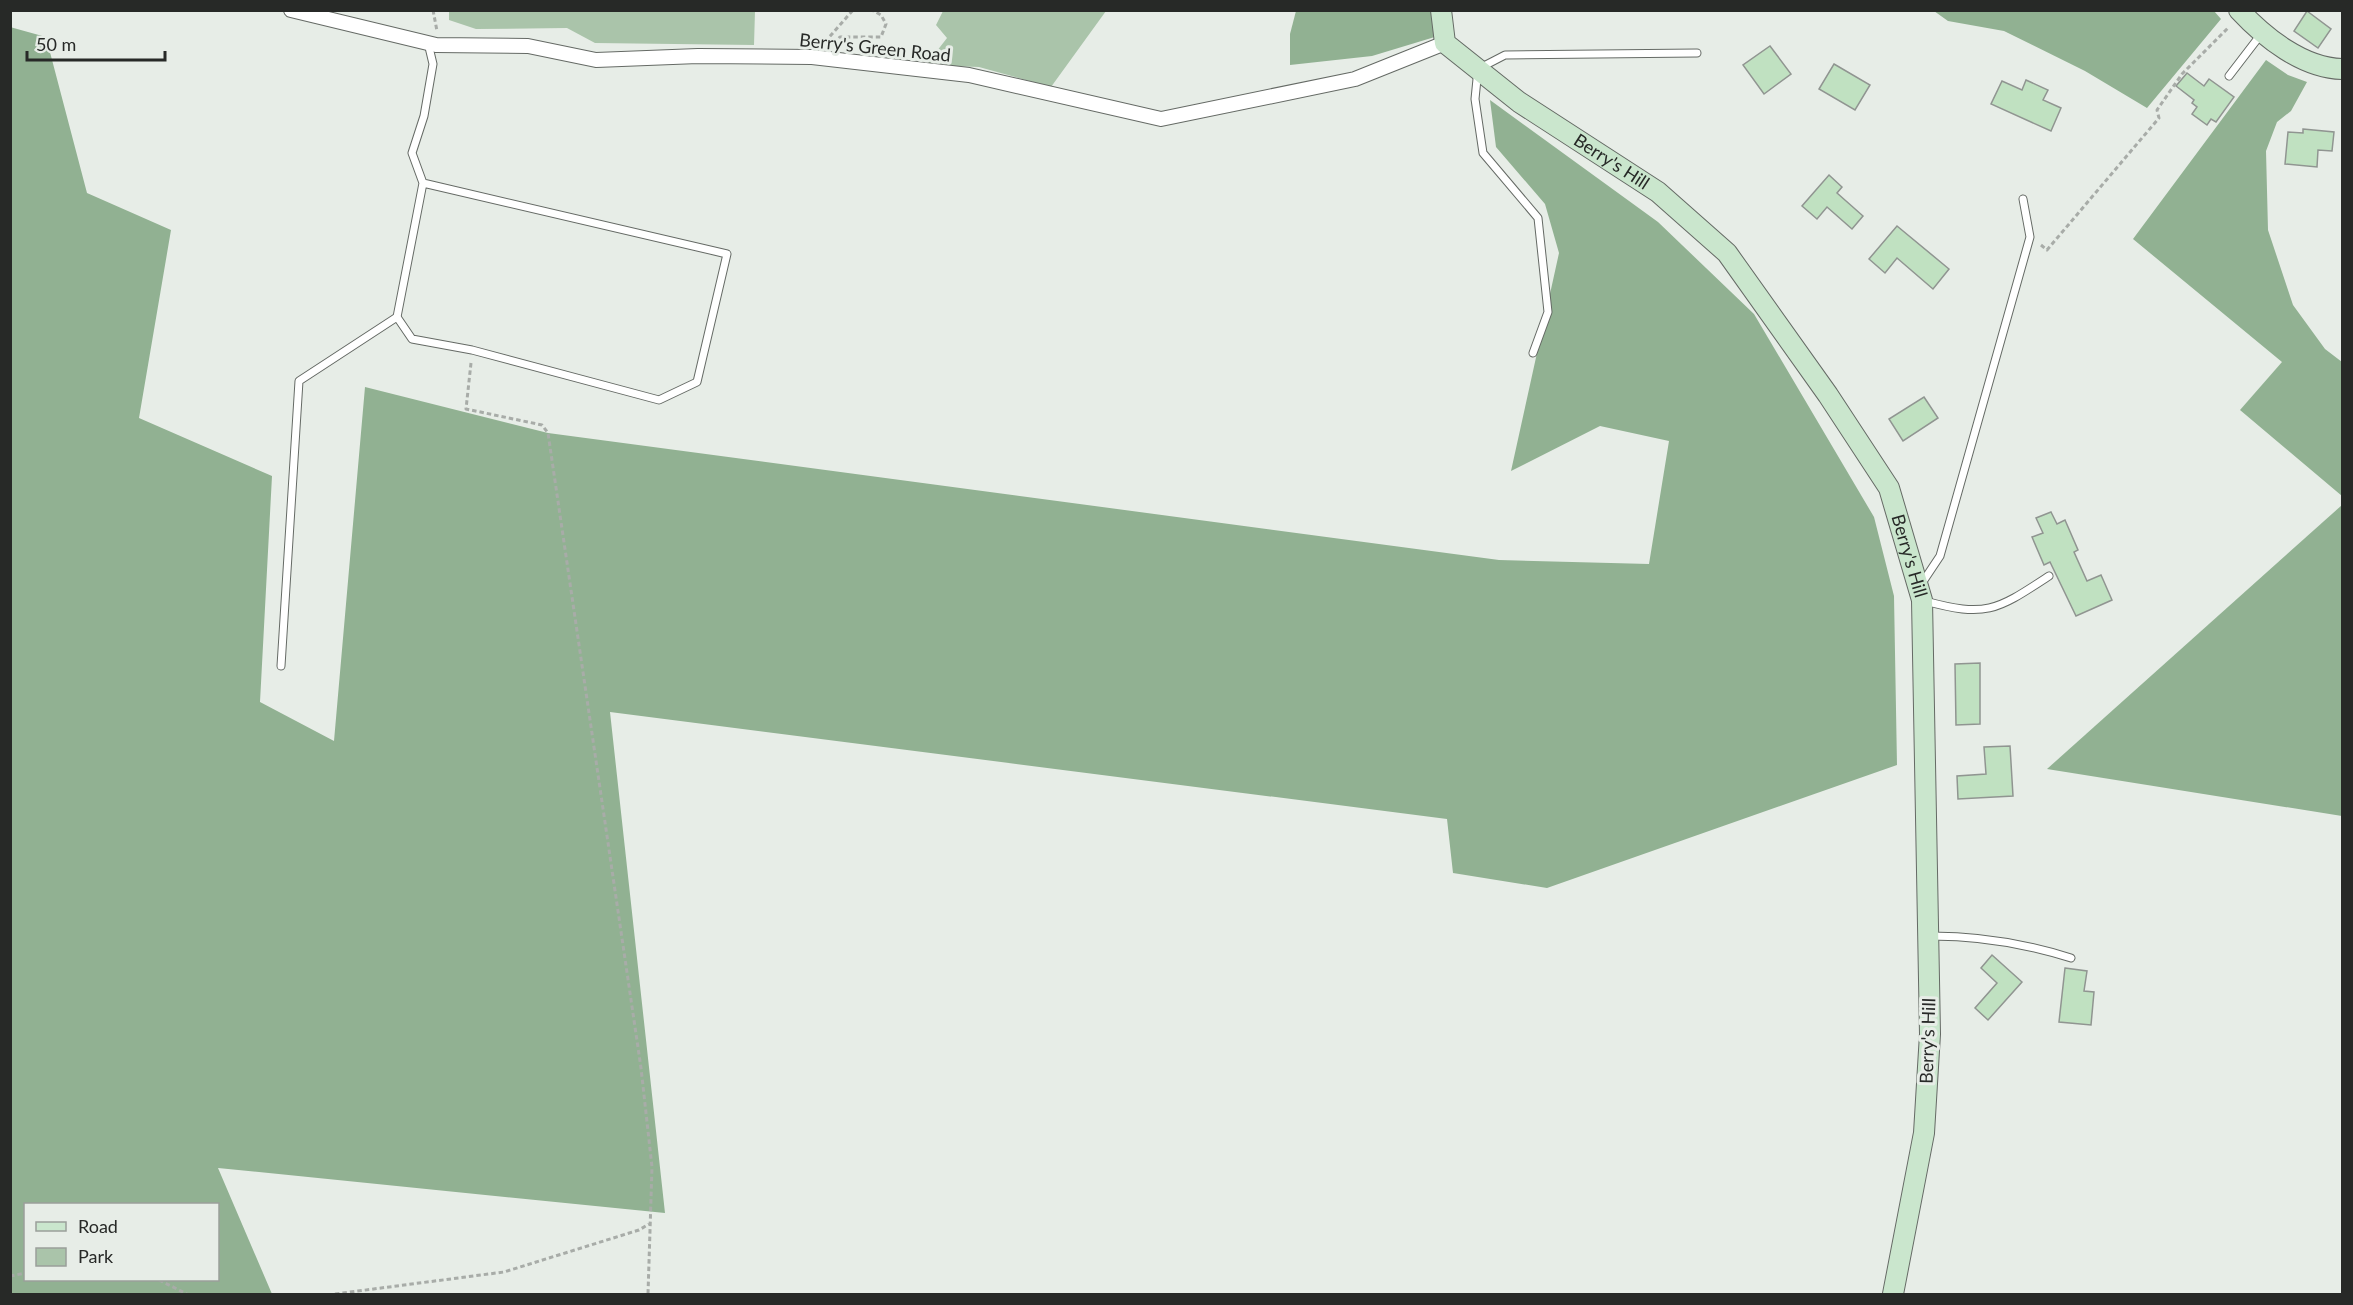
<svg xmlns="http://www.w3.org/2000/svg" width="2353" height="1305" viewBox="0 0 2353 1305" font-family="Lato,sans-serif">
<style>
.green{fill:#aac4aa}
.forest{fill:#91b192;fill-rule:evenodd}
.building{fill:#c0e1c1;stroke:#909591;stroke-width:1.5}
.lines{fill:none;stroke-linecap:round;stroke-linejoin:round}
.lane-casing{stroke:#656a65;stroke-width:9}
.street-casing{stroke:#656a65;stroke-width:16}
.secondary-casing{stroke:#656a65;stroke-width:22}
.path{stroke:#a8aca8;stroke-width:3;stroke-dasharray:4.5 3;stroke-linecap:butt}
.lane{stroke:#fff;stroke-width:7}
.street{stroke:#fff;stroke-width:14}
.secondary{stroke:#cae6cd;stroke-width:20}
.labels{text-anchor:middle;stroke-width:6;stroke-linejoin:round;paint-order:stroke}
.street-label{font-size:18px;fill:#272927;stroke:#e7ede7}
</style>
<rect width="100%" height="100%" fill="#e7ede7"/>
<g class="green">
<polygon points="449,11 755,11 754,45 595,43 567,28 476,29 449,20"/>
<polygon points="943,11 1106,11 1051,87 979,67 926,65 947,38 936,25"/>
</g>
<g class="forest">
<polygon points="1296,11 1435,11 1438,36 1372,56 1290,65 1290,34"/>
<polygon points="2214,11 2221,19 2147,108 2085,71 2004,31 1948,21 1934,11"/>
<path d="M10,27L46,37L87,193L171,230L139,418L272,476L260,702L334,741L365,387L548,433L1499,560L1649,564L1669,441L1600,426L1511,471L1559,253L1545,204L1496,147L1490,100L1658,222L1754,314L1874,517L1894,596L1897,765L1547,888L1453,873L1447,819L610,712L665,1213L218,1168L272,1294H11ZM26,1204H218V1280H26Z"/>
<polygon points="2266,60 2288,75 2307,82 2291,111 2277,122 2266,151 2268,230 2293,305 2325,349 2342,362 2342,496 2240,410 2282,362 2133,239"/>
<polygon points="2342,505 2342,816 2047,769"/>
</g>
<g class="building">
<polygon points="2307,11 2331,29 2318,48 2294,31"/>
<polygon points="1770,46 1791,74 1764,94 1743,65"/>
<polygon points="1834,64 1870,85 1855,110 1819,89"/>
<polygon points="2187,73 2204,86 2209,79 2234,97 2216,122 2211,119 2207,125 2192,114 2197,107 2192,103 2194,100 2176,86"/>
<polygon points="2026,80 2048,90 2043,100 2061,108 2051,131 1991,104 2002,81 2022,90"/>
<polygon points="2303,129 2334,132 2332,151 2318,150 2317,167 2285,164 2288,132 2303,133"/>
<polygon points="1829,175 1842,187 1837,193 1863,216 1852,229 1827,207 1817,219 1802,206"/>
<polygon points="1897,226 1949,269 1933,289 1897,258 1885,273 1869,259"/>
<polygon points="1924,397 1938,418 1903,441 1889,419"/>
<polygon points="2051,512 2057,524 2065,520 2078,550 2074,552 2087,581 2101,575 2112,600 2076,616 2050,562 2044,565 2032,537 2043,533 2036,518"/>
<polygon points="1980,663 1980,724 1956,725 1955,664"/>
<polygon points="2010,746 2013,796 1958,799 1957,776 1986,774 1984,747"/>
<polygon points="1992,955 2022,982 1988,1020 1975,1008 1997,983 1981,968"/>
<polygon points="2065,968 2087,971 2084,991 2094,992 2091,1025 2059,1022"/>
</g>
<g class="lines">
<g class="lane-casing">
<g id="lane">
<polyline points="2229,76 2262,33"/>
<polyline points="423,183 727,254 697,382 659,400 472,350 412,339 397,317 423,183 412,153 424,116 433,64 428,43"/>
<polyline points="1533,353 1548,312 1538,218 1483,153 1475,99 1478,69 1505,55 1697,53"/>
<polyline points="1922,583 1940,556 2030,237 2023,199"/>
<path d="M1925,601C1987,618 1997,610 2049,576"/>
<polyline points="281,666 299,381 397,317"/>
<path d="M1931,936C1979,936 2024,943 2071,958"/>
</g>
</g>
<g class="street-casing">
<polyline id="street" points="291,10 436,45 528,46 596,60 698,56 812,57 969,75 1161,119 1355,79 1445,43"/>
</g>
<g class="secondary-casing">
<g id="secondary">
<path id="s1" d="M1441,10L1445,43L1519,102L1658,192L1727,253L1828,395L1889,488L1922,600L1930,1034L1924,1133L1893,1294"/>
<path d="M2239,10C2265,38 2303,68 2342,69"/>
</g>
</g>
<g class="path">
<polyline points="433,10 437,31"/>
<polyline points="825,42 853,10"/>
<polyline points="834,44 840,37 881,37 886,24 881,15 872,10"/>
<polyline points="2041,245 2047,250 2159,118 2157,110 2182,74 2229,27"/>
<polyline points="471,363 466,409 542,425 548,433 641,1068 652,1167 648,1294"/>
<polyline points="10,1276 26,1273"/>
<polyline points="159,1280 187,1294"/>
<polyline points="335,1294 504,1272 639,1230 649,1224"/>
</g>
<use href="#lane" class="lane"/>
<use href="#street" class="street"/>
<use href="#secondary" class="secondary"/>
</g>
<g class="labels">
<g class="street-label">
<text transform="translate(875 48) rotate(6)" y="6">Berry's Green Road</text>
<text dy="6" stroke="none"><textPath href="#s1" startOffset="238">Berry's Hill</textPath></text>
<text dy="6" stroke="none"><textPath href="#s1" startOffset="742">Berry's Hill</textPath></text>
<text transform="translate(1928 1041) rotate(-88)" y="6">Berry's Hill</text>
</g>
</g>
<rect width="2353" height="1305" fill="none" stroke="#272927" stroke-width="24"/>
<rect x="24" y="1203" width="195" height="78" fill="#e7ede7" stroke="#9a9f9a" stroke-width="1.5"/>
<rect x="36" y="1222" width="30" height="9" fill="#cae6cd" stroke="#9a9f9a" stroke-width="1.5"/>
<text x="78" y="1233" font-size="18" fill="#272927">Road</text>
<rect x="36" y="1248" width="30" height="18" fill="#aac4aa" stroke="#9a9f9a" stroke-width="1.5"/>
<text x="78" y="1263" font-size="18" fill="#272927">Park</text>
<path d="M27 51v9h138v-9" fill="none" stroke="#272927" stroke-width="3"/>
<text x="36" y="51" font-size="18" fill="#272927" stroke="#e7ede7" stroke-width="4.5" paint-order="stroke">50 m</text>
</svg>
